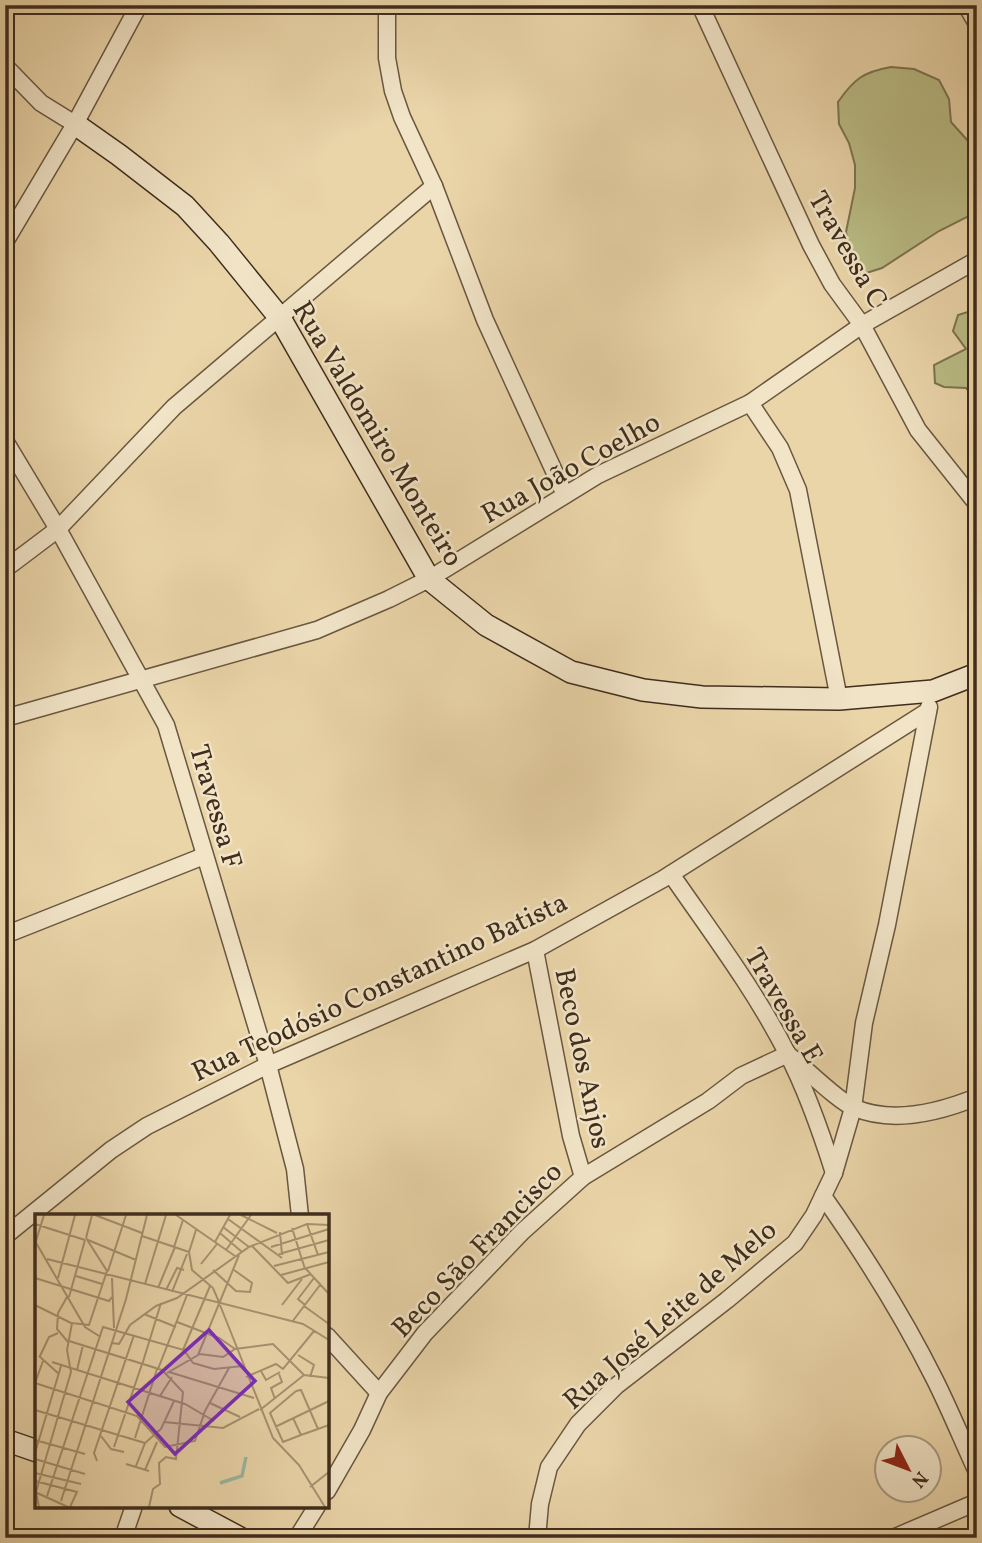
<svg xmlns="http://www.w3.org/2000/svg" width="982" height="1543" viewBox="0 0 982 1543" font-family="Vollkorn,serif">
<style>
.green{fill:#babc85;stroke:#7d7451;stroke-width:2}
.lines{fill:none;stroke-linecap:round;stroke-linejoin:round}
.street-casing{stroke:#6a5740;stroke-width:19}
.secondary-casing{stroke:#402d1d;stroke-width:24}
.street{stroke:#f1e4c7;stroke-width:16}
.secondary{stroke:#f1e4c7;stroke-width:21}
.labels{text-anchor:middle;stroke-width:5;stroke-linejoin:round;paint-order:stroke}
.street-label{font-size:28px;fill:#402d1d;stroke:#f1e4c7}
.inset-river{fill:none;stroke:#99b9a2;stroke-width:3.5}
.inset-road{fill:none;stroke:#a69271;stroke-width:2}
.view{fill:#7b2cbf;fill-opacity:0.15;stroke:#7b2cbf;stroke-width:3.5}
.inset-edge{fill:none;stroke:#402d1d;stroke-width:3.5}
</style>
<rect width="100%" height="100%" fill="#ead5a9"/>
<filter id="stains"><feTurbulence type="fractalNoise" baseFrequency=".00286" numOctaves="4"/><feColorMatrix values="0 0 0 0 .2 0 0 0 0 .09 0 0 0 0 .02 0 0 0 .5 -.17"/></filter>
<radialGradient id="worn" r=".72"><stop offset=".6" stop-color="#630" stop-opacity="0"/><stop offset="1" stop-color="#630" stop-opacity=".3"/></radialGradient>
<g class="green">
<path d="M891,67L914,69L939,80L949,99L951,122L977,151V212L939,231L882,268L860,275L850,255L846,232L855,188V165L849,143L839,124L838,102C854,79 863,72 891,67Z"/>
<polygon points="977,309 977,402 966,388 944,387 935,383 934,365 966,349 953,331 958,315"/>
</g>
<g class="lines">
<g class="street-casing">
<g id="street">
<polyline points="387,5 387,58 393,91 402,117 434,186 485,320 565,495"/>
<polyline points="700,5 811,245 832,284 862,325 918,430 977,504"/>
<polyline points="966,5 977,24"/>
<polyline points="5,66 41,103 75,124"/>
<polyline points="5,242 75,124 139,5"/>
<polyline points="750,403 780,448 798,490 839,699"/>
<polyline points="5,441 58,529 166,725 268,1065 295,1169 300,1216"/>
<polyline points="5,569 58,529 174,407 434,186"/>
<polyline points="5,718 317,630 389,599 429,579 598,475 750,403 862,325 977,260"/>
<path d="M671,874C711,932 755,990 787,1053C807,1091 821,1132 834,1173"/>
<polyline points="5,935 204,856"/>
<polyline points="535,950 571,1136 583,1177"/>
<path d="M791,1057C805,1068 840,1103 855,1108C893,1124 940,1112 977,1097"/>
<path d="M823,1196C864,1254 903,1316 935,1380C950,1410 963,1442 977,1472"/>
<polyline points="5,1236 111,1150 147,1126 268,1065 535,950 663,879 928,711"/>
<polyline points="327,1336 379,1393"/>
<polyline points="327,1491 362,1430 379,1393 425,1333 522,1232 583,1177 708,1101 741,1076 788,1054"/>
<polyline points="123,1538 134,1506"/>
<polyline points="297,1538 317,1506"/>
<polyline points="537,1538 540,1504 549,1467 578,1424 616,1386 727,1300 795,1243 814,1215 834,1173 853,1108 864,1023 887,925 929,707"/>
<polyline points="893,1538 977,1502"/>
</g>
</g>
<g class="secondary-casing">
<g id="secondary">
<polyline points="75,124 119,155 185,206 219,243 280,318 429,579 486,625 571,672 643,690 702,697 839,699 933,691 977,674"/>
<polyline points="5,1440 37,1451"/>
<polyline points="180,1506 240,1538"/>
</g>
</g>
<use href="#street" class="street"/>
<use href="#secondary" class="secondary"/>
</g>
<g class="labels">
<g class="street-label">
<text transform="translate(849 249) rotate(60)" y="10">Travessa C</text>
<text transform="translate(379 433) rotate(59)" y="10">Rua Valdomiro Monteiro</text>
<text transform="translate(570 467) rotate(-29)" y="10">Rua João Coelho</text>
<text transform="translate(217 806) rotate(74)" y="10">Travessa F</text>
<text transform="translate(379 986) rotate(-25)" y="10">Rua Teodósio Constantino Batista</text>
<text transform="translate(785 1005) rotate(60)" y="10">Travessa E</text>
<text transform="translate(584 1058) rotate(78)" y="10">Beco dos Anjos</text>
<text transform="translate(476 1249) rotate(-46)" y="10">Beco São Francisco</text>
<text transform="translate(669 1314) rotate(-41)" y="10">Rua José Leite de Melo</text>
</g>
</g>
<g transform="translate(35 1214)">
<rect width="294" height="294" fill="#ead5a9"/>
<path class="inset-river" d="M185,269L207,262L211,243"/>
<path class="inset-road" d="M60,1L107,19M141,1L200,42M206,1L242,19M193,5L247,44M0,10L50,26M272,10L283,41M188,13L214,33M257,14L270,55M161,16L154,38L157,56L178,74L184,88M245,18L247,41M185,19L207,38M107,22L154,38M51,24L57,1M53,26L101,46M0,27L50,113L64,122M180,28L195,1M0,30L9,1M217,32L253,69L276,60M139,33L148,6M236,33L294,15M191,36L216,1M244,40L294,26M12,45L268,110L294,126M166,50L182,30M239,52L294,38M271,55L294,80M178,56L201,77L215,78L217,69L199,56M73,57L91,1M246,61L294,48M41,62L67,70M0,64L74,87L77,83M23,64L40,1M77,64L79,114M110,70L131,1M123,74L140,33M131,76L142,54L149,56M137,78L152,40M32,83L23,99L22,115L33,128M34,83L50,26M0,91L36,109M185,91L238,224L264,251L290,293M247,91L267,65M270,91L263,85L279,64M269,92L294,110M109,100L141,113M142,108L184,124L200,135M257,108L285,71M34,127L127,156L148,178L141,245L131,243L124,249L125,270L118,275L114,293M77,129L84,130L95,111L121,92L142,84L214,33L272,10L294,11M148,136L175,72M163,141L204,41M263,141L279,151L275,163M4,142L24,160M5,142L14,123L23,119M17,148L150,190L179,207M158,149L179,155L208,152M107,151L126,89M123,155L152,81M42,156L48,131M226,157L231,166L245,158M134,158L219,184M132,159L165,140L188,143L200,135L238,130L269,161L294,164M211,163L241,150L248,155L279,117M0,169L102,202L130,233L160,227L170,197L194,154M0,169L8,147M261,177L235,199L248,228L266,221M261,177L266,176L283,215L294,211M125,182L137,163M240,185L236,174L247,168L244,160M175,189L205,203M0,196L110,229M225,196L269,161M258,204L266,221L283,215M129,208L188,214L224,195M240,213L294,187M66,222L76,235L89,238M100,224L122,155M0,226L50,240M79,233L107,150M0,239L26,152M0,245L50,260M62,247L59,239L99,121M91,250L114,257M101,252L110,229L126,215L139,187M110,256L122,228M0,259L46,270M0,267L42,278L35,293M275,273L294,258M0,278L33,293M12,282L68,113L149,136L158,149M26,287L91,85L112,1M4,293L1,278L36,158L32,136L37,109L54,111L72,57L51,24"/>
<path class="view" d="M174,116L220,167L140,240L93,188Z"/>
<rect width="294" height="294" class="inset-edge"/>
</g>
<rect width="982" height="1543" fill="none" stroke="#ead5a9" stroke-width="28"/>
<rect x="7" y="7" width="968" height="1529" fill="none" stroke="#402d1d" stroke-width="3.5"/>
<rect x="14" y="14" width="954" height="1515" fill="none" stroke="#402d1d" stroke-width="2"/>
<g transform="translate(908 1469) rotate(132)"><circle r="33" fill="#f1e4c7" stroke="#aa9b83" stroke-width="2"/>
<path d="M0-5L12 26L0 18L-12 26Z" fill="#8f2418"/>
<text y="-10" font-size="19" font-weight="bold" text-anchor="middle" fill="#402d1d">N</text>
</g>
<rect width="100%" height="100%" filter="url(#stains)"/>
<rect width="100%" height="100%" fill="url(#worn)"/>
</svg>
